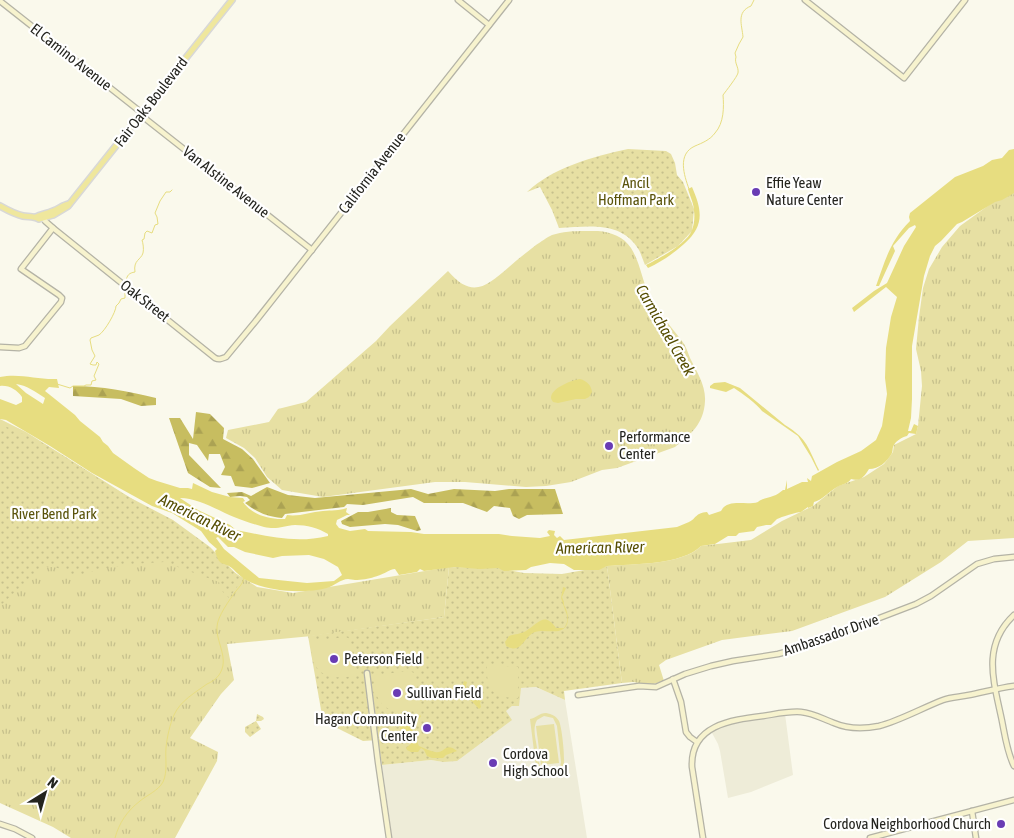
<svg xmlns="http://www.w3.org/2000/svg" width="1014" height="838" viewBox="0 0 1014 838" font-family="'Asap Condensed',sans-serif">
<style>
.built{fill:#eeecd8}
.grass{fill:url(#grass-tufts)}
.forest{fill:url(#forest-firs)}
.park{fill:url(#park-dots)}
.pitch{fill:#e7e0a3;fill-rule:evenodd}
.water{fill:#e7dd80;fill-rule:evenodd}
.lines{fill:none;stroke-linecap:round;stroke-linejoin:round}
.stream{stroke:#e7dd80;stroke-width:1}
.secondary-casing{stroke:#b4b3a6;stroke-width:7}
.primary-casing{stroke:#d8d8d7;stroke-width:8}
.secondary{stroke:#f7f3ce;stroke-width:4.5}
.primary{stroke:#efe79d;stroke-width:5}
.poi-dot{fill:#693cb4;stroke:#fff;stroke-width:2}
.labels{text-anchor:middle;stroke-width:4.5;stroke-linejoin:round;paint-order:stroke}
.street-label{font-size:15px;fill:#24241f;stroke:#fff}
.park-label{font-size:15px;fill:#5a530a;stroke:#fff}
.poi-label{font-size:15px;fill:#24241f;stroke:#fff;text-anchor:start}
.water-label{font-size:16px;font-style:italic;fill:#554d01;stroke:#fff}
</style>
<defs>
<pattern id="grass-tufts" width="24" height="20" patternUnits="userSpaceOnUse" patternTransform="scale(1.25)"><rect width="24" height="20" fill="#e7e0a3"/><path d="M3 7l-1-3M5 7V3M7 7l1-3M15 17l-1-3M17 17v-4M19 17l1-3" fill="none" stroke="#c6c08c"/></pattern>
<pattern id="forest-firs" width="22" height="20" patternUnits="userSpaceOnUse" patternTransform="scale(1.25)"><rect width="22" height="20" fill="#c7bd60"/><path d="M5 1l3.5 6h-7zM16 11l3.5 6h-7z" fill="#aba253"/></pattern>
<pattern id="park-dots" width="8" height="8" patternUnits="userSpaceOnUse" patternTransform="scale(1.25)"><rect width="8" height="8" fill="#e7e0a3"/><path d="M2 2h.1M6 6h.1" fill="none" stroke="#c6c08c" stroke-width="1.8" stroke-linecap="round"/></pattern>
</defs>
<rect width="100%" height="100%" fill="#faf9ec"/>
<g class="built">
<polygon points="536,687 565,700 587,838 392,838 382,765 431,760 443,762 460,743 512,706 521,688"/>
<polygon points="785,714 793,775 751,792 728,798 720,751 718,744 712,733 713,731 732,723"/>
</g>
<g class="grass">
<path d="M1014,186V538L968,541L941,562L885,597L792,631L722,640L666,660L659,665L664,681L650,685L633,682L622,683L607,566C631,564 684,565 701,546L751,540L782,521L813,506L838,486L864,477L884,464L893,452L894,445L916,434L918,426L922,386L921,371L916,349L919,317L923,288L929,269L942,247L960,226L1003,195Z"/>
<path d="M598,231C611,232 624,237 631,248C640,262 642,280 649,295C657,312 671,326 682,341C686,346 688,353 690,358C697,372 706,386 705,401C704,424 690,435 675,447L617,468L602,470L571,482L546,486L526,487L465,482H435L323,497L282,490L267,477L255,458L244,448L226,438L228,430L269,422L278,409L306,402L376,341L390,326L448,271C472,299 486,287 509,267C518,259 527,252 536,245C541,242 547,237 552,235C566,230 584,231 598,231Z"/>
<polygon points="0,419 26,432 172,524 215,560 257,587 293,593 449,567 444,617 312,636 227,644 234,680 221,694 190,738 218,752 217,761 175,838 71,838 53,827 0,803"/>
</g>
<g class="forest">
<path d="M73,386C103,386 127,391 156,398V405L141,406L121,399L73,396Z"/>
<polygon points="196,412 210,414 224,428 223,439 242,449 253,459 270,483 252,488 235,486 231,476 221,475 225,467 220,454 209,454 208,461 197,445 189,443 189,455 221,488 210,487 188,473 169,418 180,418 193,439"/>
<path d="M267,487L288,495L315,498L411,489L428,494L454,489L495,491L509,489H555L563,514L527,515L519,519L513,516L510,508L494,506L487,512L463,503H424L413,497L363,505L347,504L344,507L285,514L282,518C266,516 258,513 245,503L250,500L247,497L240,496L230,497L227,493L242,492L251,496Z"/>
<polygon points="391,508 391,512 397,515 415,516 421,530 417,531 398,525 385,524 350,527 342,524 341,521 358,512 368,512"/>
</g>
<g class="park">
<path d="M628,149L666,151L671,154L675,163L677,175L683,182L694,209L692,231L678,246L645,265C643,260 641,254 639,250C621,220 588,227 559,228L552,210L540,187L527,192C554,167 592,157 628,149Z"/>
<polygon points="0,424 41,442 125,495 173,520 210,547 242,580 229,598 222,591 219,582 164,562 133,564 101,569 76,576 55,567 42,567 0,606"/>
<polygon points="607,566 622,683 564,691 565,700 536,687 521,688 519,706 512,706 506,711 512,720 457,761 443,762 431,760 382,765 378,740 363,741 323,721 308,636 444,617 449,567 498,568 524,573 562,574"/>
<polygon points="257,714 263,717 264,719 261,721 256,721 261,729 250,737 245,732 245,727 256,721"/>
</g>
<g class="pitch">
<path d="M346,637L350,639L357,675C341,679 320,680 313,661C311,655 311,647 311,641Z"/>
<path d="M487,665L518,667V698C492,698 486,690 487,665Z"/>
<path d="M410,671L414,673L420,709C404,713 385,715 377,696C375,690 375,682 374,675Z"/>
<path d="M546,713C552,714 556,716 559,721C562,727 566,763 563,768C558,782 541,778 536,767L530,719C536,718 539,713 546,713ZM544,716L553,718L557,726L561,762L560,767L558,771C540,784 538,760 537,748C536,739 532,729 537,720Z"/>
<polygon points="554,724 559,763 541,765 536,726"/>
</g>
<g class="water">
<path d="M1014,149V193L1002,200L995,202L962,222L957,224L941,241L935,246L930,256L924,276L912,346V399L911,418L908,431H911L914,424L918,426L916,434L909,433L907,436C902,437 896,441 894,445C892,448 893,451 892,453C887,462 879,469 869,469C865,476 860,482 851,479C848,484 842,484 837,487C830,491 822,500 814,502L813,506L808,508V507L801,512C797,512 781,517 777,519C775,521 773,523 771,525H766L757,527L754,531L739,533L736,536H728L715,544L701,546C683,565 632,564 607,566L599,570H574L564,564L550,563L531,567L526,570L504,571L498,568L480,569L454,567L424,571L420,569L417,572L399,575L395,569C390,569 381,576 374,577C369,579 361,580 355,580C353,580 350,579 348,579C341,579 334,586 327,588C303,594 266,592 244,579C240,576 236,572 233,569C223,560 220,569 215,551L217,549L209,542L201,531L172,513L152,506L92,473L50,446L6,420L0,419V399L16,405L22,402V397C17,390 9,385 0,386V377C20,373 38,380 57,379L59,388L49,387L45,391L75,415L80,421L100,437L103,442L108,446L113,453L134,468L149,478L157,481L180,488H188L192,489L193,483L212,492L230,497L243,498L245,501L243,502C252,515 270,520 285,519L287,515C299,517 310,512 323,511C331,510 339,511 347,508L346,512L350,515H347L337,520L336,524L339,528L350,531L365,529L368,531L411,532L424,534H499L512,536L540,538L550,536L547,532L549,530L555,531L554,535L557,538L560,536L564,540L677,527C681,525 685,524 689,522C697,518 695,513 707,512L709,515L721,511C728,498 746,506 758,502C759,501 760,500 761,500C765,498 769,498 773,496C777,495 780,492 783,490H785L787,480V489L802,482H808L807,478L811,481L812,476L837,462L861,451L876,440L882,426L887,394L885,378L886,348L891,317L897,297L886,287L854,312L852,308L874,291L887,283L904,246L916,227L915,225L909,228L893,246L895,251L879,286H876C885,261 890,241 910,221L909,217L910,213L955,177L983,166L992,160L1002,158L1009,150ZM16,384C26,385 36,392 45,398L43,404L26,393ZM180,498C198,498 217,510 234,517C243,521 254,524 264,527C277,530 283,526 295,525C307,525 318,528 328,534V536C295,544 268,536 236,530L230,525L198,510ZM218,537L228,547H234L245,552L273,558L282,556L309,555L324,559L338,567L342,575L334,581L307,583L259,578L224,549L216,538Z"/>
<path d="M692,187C702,210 705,226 684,244C673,254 661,262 648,268L646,265C658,259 687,244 692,230C694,225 695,217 694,211C694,204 690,196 688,189Z"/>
<path d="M580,379C587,381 591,385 592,392L589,397L585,399H576L558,403L553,402C552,400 551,399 551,398C551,388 572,380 580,379Z"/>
<path d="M725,382L740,388L785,425C788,427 792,429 795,432C808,441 812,457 819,470L818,471L811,457L798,436L762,411C757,404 742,393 734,388L726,392L710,388V386L714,383Z"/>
<path d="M563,587L566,588L562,597L564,602V605C567,610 568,615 568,620C566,638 546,628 535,632C523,637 522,655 506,646L505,642L509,636C515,634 521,634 526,631C538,624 544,611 556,628H564C570,619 567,616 564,607C563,604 562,601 561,598Z"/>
<polygon points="464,681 467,682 466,686 467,690 473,693 470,696 472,700 479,699 481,701 480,703 481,707 479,709 468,697 453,697 461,692"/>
<path d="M420,715L421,716C419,721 413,721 411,726L413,732L419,746C424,748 430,751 435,752C445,754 445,741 457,751L446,755L443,758H432L427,756L424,750L421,748L418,752H411L407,750L406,748L413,742L414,739L411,733L400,729V725L417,719Z"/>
</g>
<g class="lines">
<g class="stream">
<path d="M689,189C684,175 677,154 695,146C702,143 710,140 715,133C724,123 724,107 723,95C726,91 737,77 738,73C739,67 734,63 736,57L735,53L739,44L743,37C742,25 736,12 751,6L754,0"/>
<path d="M126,281C127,275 129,273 135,272C133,260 141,260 143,253C144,249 143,243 142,240L144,239L145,233L147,231L152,233L155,225L158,224L157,217L155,213L160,201L166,192H170L172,190"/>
<path d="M57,384L70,388L73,386H84L86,385H91L92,381L96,380L94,376L99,364L97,362L96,365H93L90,364L95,356L92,350L90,340L91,338C94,337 96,336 99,335C105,331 116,312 116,306L119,303L121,299L125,298V293L121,288"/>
<path d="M115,838C119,823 127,811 140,801C147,795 158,791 163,782C168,771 165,759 166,748C167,737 170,724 174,715C180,701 196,692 207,684C212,682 216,679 219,675C230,659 216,643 217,627C217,617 230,599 236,591C239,587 243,584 244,578"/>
</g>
<g class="secondary-casing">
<g id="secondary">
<polyline points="458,0 489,25"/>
<polyline points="805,0 904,78 965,0"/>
<polyline points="0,1 142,113 147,120 312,250"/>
<path d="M44,218L45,221L53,228L215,358C219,360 221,359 226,357L255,322L509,0"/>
<polyline points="0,347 19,348 25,346 61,302 62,298 59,295 21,269 53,228"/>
<path d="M1014,615C981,646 994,682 1002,721C1005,736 1007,752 1014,766"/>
<polyline points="367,673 378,762 389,838"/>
<polyline points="673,679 681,702 686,732 690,737 697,742"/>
<polyline points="578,695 639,686 656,687 685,674 711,666 733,661 778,654 801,648 916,604 931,596 977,564 994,559 1014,557"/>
<polyline points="972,811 976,838"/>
<polyline points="0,824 15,829 32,838"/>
<path d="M703,838L692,767C690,725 731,720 763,716C776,714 789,711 801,712C813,713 823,719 834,723C848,729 864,729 879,726C899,721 922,708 943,700C951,697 960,697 969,695C984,692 999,688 1014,686"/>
<polyline points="870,838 1014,800"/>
</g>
</g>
<g class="primary-casing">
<g id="primary">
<path d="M0,206C7,210 14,214 23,216C28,217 34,216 39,219L53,215L68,206L232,0"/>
<path d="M36,217C41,214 47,214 53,211C59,209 63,205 69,204"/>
</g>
</g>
<use href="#secondary" class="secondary"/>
<use href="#primary" class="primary"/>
</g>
<g class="poi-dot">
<circle cx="756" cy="192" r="5"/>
<circle cx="609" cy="446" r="5"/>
<circle cx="334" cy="659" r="5"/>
<circle cx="397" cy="693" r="5"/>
<circle cx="427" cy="728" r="5"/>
<circle cx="493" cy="763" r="5"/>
<circle cx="1001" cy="824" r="5"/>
</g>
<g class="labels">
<g class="street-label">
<text transform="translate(71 57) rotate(38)" y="5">El Camino Avenue</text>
<text transform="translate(151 102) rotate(-52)" y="5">Fair Oaks Boulevard</text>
<text transform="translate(372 173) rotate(-52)" y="5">California Avenue</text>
<text transform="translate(226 182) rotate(38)" y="5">Van Alstine Avenue</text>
<text transform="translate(145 301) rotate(38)" y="5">Oak Street</text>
<text transform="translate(831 635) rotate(-19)" y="5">Ambassador Drive</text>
</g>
<g class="park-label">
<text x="636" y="188">Ancil<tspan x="636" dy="17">Hoffman Park</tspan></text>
<text x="54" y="519">River Bend Park</text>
</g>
<g class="poi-label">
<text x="766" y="188">Effie Yeaw<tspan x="766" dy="17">Nature Center</tspan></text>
<text x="619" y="442">Performance<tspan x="619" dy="17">Center</tspan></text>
<text x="344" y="664">Peterson Field</text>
<text x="407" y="698">Sullivan Field</text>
<text x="417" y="724" text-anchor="end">Hagan Community<tspan x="417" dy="17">Center</tspan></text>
<text x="503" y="759">Cordova<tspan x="503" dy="17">High School</tspan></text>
<text x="991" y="829" text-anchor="end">Cordova Neighborhood Church</text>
</g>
<g class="water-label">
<text transform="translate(666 330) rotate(60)" y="6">Carmichael Creek</text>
<text transform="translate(200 517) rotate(26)" y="6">American River</text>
<text transform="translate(600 547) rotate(-1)" y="6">American River</text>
</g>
</g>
<g transform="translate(45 793) rotate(37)" stroke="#ffffff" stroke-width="4" paint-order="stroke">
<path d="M0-4L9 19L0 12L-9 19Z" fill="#24241f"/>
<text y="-8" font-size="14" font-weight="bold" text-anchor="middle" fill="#24241f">N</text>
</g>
</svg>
